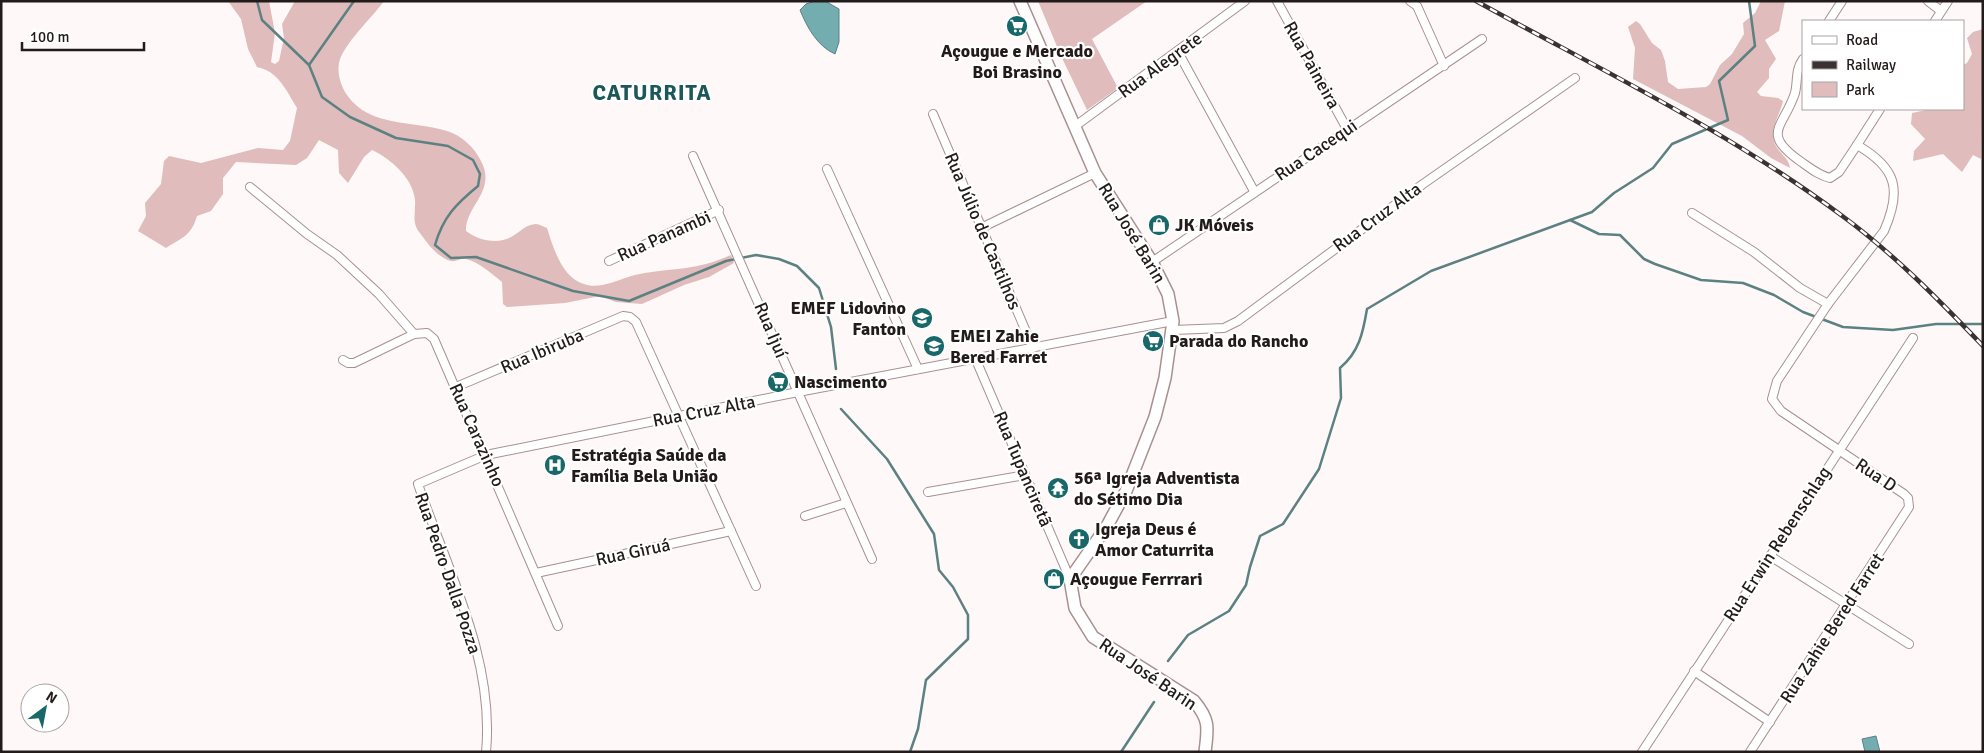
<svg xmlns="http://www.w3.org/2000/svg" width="1984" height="753" viewBox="0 0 1984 753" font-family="Signika,sans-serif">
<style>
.green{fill:#e0bcbc}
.water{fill:#74adaf;stroke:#5c8182}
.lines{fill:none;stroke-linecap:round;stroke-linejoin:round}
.stream{stroke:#5c8182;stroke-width:2.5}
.street-casing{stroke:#a99090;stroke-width:10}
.secondary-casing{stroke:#a99090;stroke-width:14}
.street{stroke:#fff;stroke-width:8}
.secondary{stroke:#fff;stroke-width:11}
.rail-casing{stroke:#3b3232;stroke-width:4.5}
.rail{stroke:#fff;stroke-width:2.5;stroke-dasharray:8;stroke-linecap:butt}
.labels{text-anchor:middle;stroke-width:4.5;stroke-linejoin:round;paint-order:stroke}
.poi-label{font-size:18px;font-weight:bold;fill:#231a1a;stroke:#fff;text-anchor:start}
.street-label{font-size:18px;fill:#231a1a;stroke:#fff}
.district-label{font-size:22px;font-weight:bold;letter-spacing:1px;fill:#1c5759;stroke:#fff}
</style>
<rect width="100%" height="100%" fill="#fef8f8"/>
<g class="green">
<path d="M228,1H269L275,33L271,62L275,64L279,61L284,38L282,24L295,1H384C372,18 343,44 339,63C337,74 341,86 347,95C370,128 413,120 447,131C461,135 475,148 481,161C497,191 465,206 466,231C477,240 498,245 511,237C519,233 526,224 536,224C539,224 544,227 547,228C553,247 562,278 584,284C597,289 614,282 625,278C651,269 680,271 706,264C714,262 723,258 731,255L734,263L709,277L684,285L642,304L616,302L600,296L565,303L507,307L503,304L502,282C492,274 479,262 466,259C461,258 456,262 451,261C438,258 427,243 420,233C411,223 416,211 415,200C413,178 391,159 372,150L364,157L348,183L339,173L338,150L319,140L307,158L296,165L236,162L223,178V194L211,211L197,216C191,236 183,237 166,248L138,231L146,216L145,203L161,184L164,161L169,156L201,163L258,148L283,150L290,141L297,108C286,90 278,71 257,67L248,49L241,19Z"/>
<polygon points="1038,1 1147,1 1092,39 1118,88 1087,110 1061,56"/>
<path d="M1761,1H1785L1779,31L1765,40L1776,59L1769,69V78L1757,92L1761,96L1778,98L1783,101C1780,115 1769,129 1775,144C1779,153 1789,158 1790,168L1771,158L1742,136L1633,79L1635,48L1628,27L1636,21L1640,24L1652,43L1661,50L1665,61L1668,82L1678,89L1706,87L1710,84L1720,65L1732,54L1744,34L1743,23L1755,13Z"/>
<polygon points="1983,29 1981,159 1973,155 1962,172 1943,154 1913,161 1914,151 1925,139 1911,124 1912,113 1931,109 1963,109 1963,65 1967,63 1972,54 1967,38 1973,32"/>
</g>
<g class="water">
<path d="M815,1H825L839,9V42L835,54C817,46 807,27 800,10L806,4Z"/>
<polygon points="1876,736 1880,752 1865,752 1862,739"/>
</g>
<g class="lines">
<g class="stream">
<path d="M257,1L262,20L309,65L322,97L350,117L396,138L448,146L473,160L480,174L478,186C456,204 443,217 435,245L451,258L476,257L573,291L629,301L726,261L756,255L779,259L797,266L819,288L831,327L836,369"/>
<polyline points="309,65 354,1"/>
<polyline points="1570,220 1599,234 1620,235 1644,259 1655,264 1701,280 1743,283 1774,295 1803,312 1843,327 1893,330 1936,324 1983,324"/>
<polyline points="841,409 887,459 934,534 939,570 953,587 968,615 968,639 926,680 918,729 910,752"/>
<path d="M1168,661L1188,635L1229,611L1246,585L1250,567L1260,536L1283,524L1319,469L1341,398L1340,368C1359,352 1363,333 1367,309L1431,271L1592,212L1614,193L1653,168L1672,144L1728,120L1719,81L1755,46L1749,1"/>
<polyline points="1121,752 1154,702"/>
</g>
<g class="street-casing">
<g id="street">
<polyline points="1277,1 1347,129"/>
<polyline points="1410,1 1417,6 1444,66"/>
<polyline points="1928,1 1941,11"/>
<polyline points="1829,21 1842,1"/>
<polyline points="1935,21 1948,1"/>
<polyline points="1178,52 1254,191"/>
<path d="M1803,59C1795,70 1798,81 1795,93C1784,127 1760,133 1800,161C1810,168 1818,175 1830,178L1839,172L1857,145"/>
<polyline points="933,114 1033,348"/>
<polyline points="1074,127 1245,1"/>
<polyline points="693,156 872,559"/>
<polyline points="827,169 918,369"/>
<polyline points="250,187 307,234 337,255 379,294 414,334"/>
<polyline points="1692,213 1754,252 1800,288 1828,304"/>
<polyline points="981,228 1095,173"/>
<polyline points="609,261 719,210"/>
<polyline points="1152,262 1482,39"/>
<polyline points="1173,330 1224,328 1238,321 1423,184 1575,78"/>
<polyline points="343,360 348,363 354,363 414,334 427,333 434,339 558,626"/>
<polyline points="976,360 1070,579"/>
<polyline points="456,387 623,316 630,317 636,322 756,586"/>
<polyline points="928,492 1025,475"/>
<polyline points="805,516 846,503"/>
<polyline points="1770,556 1909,644"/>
<polyline points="536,573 731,531"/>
<polyline points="1694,671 1770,722"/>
<path d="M486,752C495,659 447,569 418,484L486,455L798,392L1173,321"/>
<polyline points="1642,752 1913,338"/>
<path d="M1750,752L1909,507L1908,498L1904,494L1781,411L1772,399L1777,381L1828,304L1884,231C1902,190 1897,168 1857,145L1880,109"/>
</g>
</g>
<g class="secondary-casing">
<path id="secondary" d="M1020,1L1095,173L1152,262L1168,294L1173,321L1165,378L1155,417L1126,491L1107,526L1070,579L1075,608L1093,637L1194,701C1210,720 1208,728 1205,752"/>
</g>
<use href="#street" class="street"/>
<use href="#secondary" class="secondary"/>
<g class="rail-casing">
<path id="rail" d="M1476,1C1599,69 1728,131 1841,215C1893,253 1939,300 1983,346"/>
</g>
<use href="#rail" class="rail"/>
</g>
<defs>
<g id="supermarket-disc" transform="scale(1.125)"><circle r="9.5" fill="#186769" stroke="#fff"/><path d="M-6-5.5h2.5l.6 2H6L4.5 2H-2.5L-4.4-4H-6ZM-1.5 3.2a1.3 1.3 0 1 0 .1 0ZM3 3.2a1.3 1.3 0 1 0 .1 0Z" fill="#fff"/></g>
<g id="shop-disc" transform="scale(1.125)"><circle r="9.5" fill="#186769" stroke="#fff"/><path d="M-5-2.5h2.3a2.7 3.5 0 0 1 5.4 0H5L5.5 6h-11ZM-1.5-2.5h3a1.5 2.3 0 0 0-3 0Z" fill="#fff"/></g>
<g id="school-disc" transform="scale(1.125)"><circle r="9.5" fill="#186769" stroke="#fff"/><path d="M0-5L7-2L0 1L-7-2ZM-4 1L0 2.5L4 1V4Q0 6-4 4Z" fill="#fff"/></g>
<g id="hospital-disc" transform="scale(1.125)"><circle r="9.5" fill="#186769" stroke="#fff"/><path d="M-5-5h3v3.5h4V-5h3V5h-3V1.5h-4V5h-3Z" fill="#fff"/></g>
<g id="temple-disc" transform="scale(1.125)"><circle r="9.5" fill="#186769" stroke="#fff"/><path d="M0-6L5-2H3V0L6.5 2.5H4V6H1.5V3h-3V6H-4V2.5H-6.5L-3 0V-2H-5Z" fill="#fff"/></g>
<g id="church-disc" transform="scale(1.125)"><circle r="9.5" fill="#186769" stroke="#fff"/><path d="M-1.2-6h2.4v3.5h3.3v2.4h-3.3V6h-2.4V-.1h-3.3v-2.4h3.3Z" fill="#fff"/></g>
</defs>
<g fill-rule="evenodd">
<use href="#supermarket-disc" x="1017" y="26"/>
<use href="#shop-disc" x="1159" y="225"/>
<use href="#school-disc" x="922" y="318"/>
<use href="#supermarket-disc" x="1153" y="341"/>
<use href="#school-disc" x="934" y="346"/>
<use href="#supermarket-disc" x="778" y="382"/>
<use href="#hospital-disc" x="555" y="465"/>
<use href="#temple-disc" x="1058" y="488"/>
<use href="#church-disc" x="1079" y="539"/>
<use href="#shop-disc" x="1054" y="579"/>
</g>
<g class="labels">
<g class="poi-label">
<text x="1017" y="57" text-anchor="middle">Açougue e Mercado<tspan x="1017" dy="21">Boi Brasino</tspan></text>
<text x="1175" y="231">JK Móveis</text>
<text x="906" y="314" text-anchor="end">EMEF Lidovino<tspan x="906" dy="21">Fanton</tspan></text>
<text x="950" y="342">EMEI Zahie<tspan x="950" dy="21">Bered Farret</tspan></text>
<text x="1169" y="347">Parada do Rancho</text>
<text x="794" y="388">Nascimento</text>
<text x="571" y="461">Estratégia Saúde da<tspan x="571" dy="21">Família Bela União</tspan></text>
<text x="1074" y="484">56ª Igreja Adventista<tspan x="1074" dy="21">do Sétimo Dia</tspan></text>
<text x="1095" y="535">Igreja Deus é<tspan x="1095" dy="21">Amor Caturrita</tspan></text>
<text x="1070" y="585">Açougue Ferrrari</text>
</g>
<g class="street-label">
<text transform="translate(1160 65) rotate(-36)" y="6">Rua Alegrete</text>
<text transform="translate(1312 65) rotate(61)" y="6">Rua Paineira</text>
<text transform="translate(1316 150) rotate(-34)" y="6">Rua Cacequi</text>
<text transform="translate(1377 217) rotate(-36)" y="6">Rua Cruz Alta</text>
<text transform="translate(983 231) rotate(67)" y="6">Rua Júlio de Castilhos</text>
<text transform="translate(1132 233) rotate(59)" y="6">Rua José Barin</text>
<text transform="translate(664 236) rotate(-24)" y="6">Rua Panambi</text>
<text transform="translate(771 330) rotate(67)" y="6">Rua Ijuí</text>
<text transform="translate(542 351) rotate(-23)" y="6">Rua Ibiruba</text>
<text transform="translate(704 411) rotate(-11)" y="6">Rua Cruz Alta</text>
<text transform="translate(477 435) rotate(66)" y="6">Rua Carazinho</text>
<text transform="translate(1023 469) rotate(67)" y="6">Rua Tupanciretã</text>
<text transform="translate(1876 475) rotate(34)" y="6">Rua D</text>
<text transform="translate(1777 544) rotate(-57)" y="6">Rua Erwin Rebenschlag</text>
<text transform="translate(633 552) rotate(-12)" y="6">Rua Giruá</text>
<text transform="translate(448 573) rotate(71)" y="6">Rua Pedro Dalla Pozza</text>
<text transform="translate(1832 628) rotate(-57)" y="6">Rua Zahie Bered Farret</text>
<text transform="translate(1148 674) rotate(34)" y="6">Rua José Barin</text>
</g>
<g class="district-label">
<text x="652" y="100">CATURRITA</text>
</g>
</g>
<rect width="1984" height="753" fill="none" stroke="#231a1a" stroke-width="5"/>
<rect x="1802" y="20" width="162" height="90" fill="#ffffff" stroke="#a7a3a3"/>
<rect x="1812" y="36" width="25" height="8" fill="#ffffff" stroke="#a7a3a3"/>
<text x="1846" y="45" font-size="15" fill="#231a1a">Road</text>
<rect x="1812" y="61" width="25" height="8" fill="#3b3232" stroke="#a7a3a3"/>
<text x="1846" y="70" font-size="15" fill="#231a1a">Railway</text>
<rect x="1812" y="82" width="25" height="15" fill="#e0bcbc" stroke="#a7a3a3"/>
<text x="1846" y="95" font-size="15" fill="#231a1a">Park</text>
<g transform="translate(45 708) rotate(32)"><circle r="24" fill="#ffffff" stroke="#a7a3a3"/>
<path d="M0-4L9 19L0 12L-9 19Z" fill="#186769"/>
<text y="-8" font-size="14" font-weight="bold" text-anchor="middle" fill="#231a1a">N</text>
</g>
<path d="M22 42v8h122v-8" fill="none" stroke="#231a1a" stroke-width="2.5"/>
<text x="30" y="42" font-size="15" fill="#231a1a" stroke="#ffffff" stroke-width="4" paint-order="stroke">100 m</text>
</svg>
